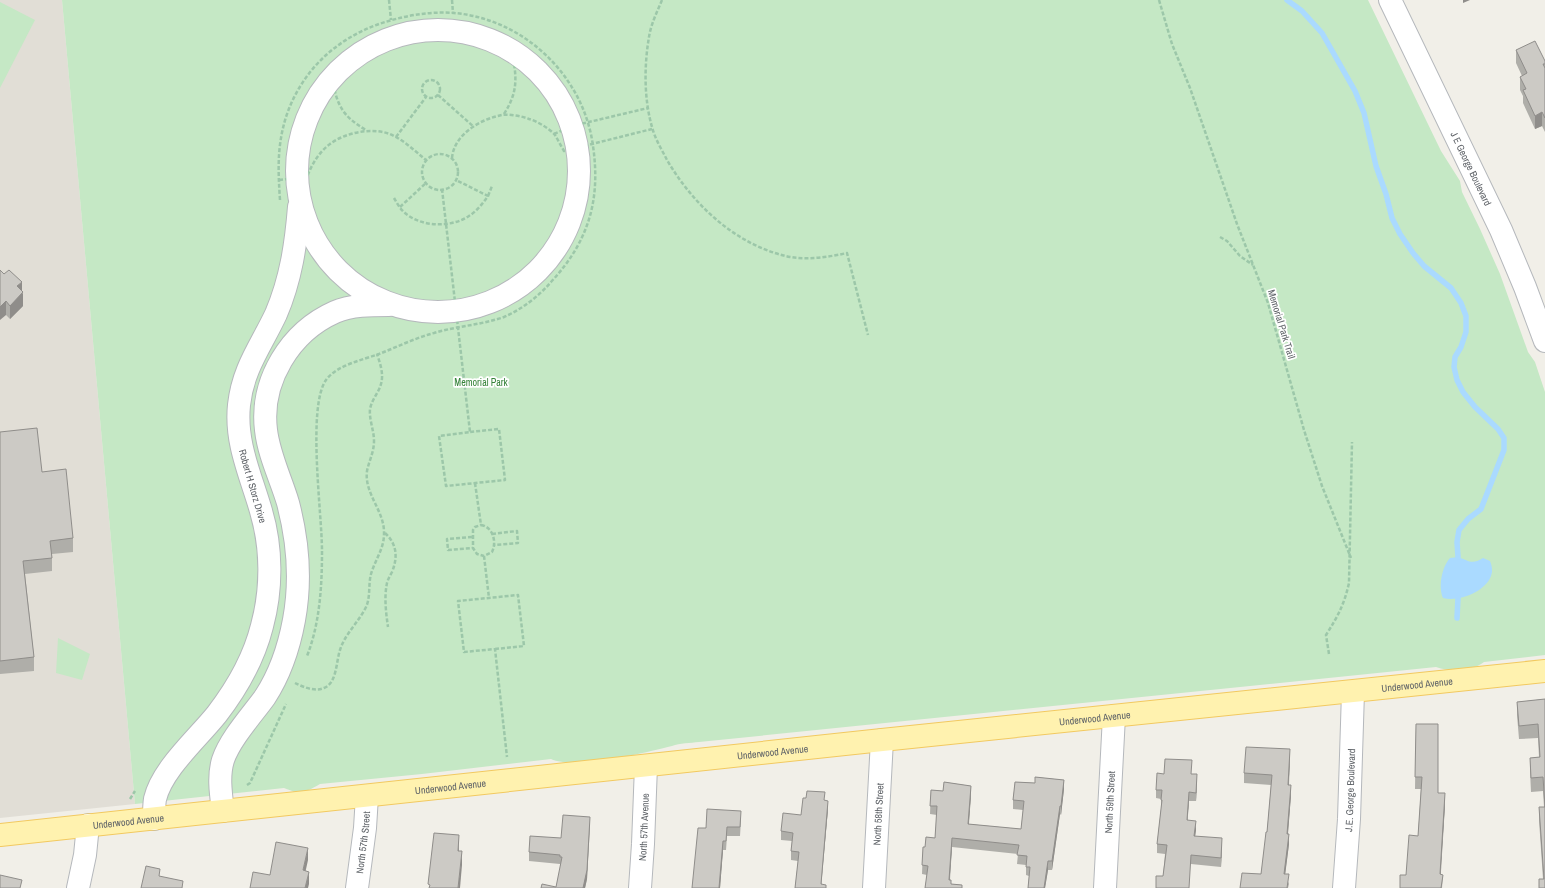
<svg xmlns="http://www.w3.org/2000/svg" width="1545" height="888" viewBox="0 0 1545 888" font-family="'Archivo Narrow',sans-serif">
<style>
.education{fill:#e1ded6}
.green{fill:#c5e8c5}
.water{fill:#aadaff}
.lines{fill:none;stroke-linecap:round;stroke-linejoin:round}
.stream{stroke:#aadaff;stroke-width:5.5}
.minor-casing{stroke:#b5b8bc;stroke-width:24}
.major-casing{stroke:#f2c960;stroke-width:24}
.path{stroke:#9cc7a9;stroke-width:2.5;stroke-dasharray:4 2;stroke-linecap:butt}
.minor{stroke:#fff;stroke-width:22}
.major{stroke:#fff2af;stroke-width:22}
.wall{fill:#afaea9}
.shaded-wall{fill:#8f8d8a}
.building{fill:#cccac5;stroke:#8f8d8a}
.labels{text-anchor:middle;stroke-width:3.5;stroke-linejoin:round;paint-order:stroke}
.street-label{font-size:10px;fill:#5f6368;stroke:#fff}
.park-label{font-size:10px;fill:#348238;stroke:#fff}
</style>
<rect width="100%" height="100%" fill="#f1efe8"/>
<polygon class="education" points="0,0 62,0 135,804 0,818"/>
<g class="green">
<path d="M62,0H1368L1441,151L1460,181L1462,192L1480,229L1500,274L1528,352L1535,362L1545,392V655L1484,662C1471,672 1451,672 1436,667L699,742C690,743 680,743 672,746C644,753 576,770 551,759L422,774L320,784C304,793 301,795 284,788L135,804Z"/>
<polygon points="0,2 35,20 0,88"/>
<polygon points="58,638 90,654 82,680 56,673"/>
</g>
<path class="water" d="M1458,557C1469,561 1472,565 1483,558L1490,561C1492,566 1493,571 1491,576C1485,592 1459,602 1443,598C1438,586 1442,567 1450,558Z"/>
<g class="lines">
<g class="stream">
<polyline points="1287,0 1302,11 1322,33 1355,91 1364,113 1376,166 1386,194 1392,218 1400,234 1413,253 1424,266 1451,288 1461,303 1466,316 1466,332 1461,347 1455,357 1454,367 1457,380 1463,392 1475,407 1498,429 1504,438 1504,450 1481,509 1468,519 1459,530 1457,542 1458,557"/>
<polyline points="1457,618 1458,598"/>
</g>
<g class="minor-casing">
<g id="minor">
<path id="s1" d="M1390,0L1501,230L1525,287L1545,341"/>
<circle cx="438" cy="171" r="141"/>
<path d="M223,811C221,795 218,776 223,760C230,739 252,715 265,697C280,674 289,647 294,620C301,582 298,541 288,503C281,479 269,456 266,430C260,381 290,332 335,312C351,305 371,305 389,305"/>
<path d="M154,819C154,812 154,805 155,799C162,769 198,738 217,714C237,688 254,658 262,626C272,589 272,548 261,511C251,476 235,443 239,405C243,368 261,346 276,314C291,279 296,244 299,207"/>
<polyline points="78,888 85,855 88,825"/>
<path id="s2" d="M357,888L365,828L367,796"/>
<path id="s3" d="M640,888L643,844L646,766"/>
<path id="s4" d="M874,888L882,740"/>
<path id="s5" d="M1105,888L1114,716"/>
<path id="s6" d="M1344,888L1349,819L1353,692"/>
</g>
</g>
<g class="major-casing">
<g id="major">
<path id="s7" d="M0,835L882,740L1545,671"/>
</g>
</g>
<g class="path">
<polyline points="389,0 391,20"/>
<polyline points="452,0 453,13"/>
<path d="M662,0C657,12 651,24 649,37C644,66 644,99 652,127C655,139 662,150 667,160C694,206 737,246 790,257C809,260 829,257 847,253L868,335"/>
<polyline points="1159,0 1172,44 1190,88 1237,224 1268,303 1304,430 1322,486 1351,558"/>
<path d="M332,78C337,105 342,116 366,130"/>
<circle cx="431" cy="89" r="9"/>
<polyline points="438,95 474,127"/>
<path d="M504,114C518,92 517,78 512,52"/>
<polyline points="554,134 572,126 648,108"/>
<polyline points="396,137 426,97"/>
<circle cx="440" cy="172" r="18"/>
<path d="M452,158C454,134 481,119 502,115C510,114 522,116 529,119C537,121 550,129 555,135C558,140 561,146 564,151L652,129"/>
<path d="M279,180L307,177C312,164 319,152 330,144C346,132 376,126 394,136C406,142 416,152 426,160"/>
<polyline points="442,189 470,432 439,436 446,486 505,480 499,429 470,432"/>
<polyline points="488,196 492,186"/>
<path d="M394,198C397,203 400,209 405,213C421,227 451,228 469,216C477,211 483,203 488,196L456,180"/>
<path d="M280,200C278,170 277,146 286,117C301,72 334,40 379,24C403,16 428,11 454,13C525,19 584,77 593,146C601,201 588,242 551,282C538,297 522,309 504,317C481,325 457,326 434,333C415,338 397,347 379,354C362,360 337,365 326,380C307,407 322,514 322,551C322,585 320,623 307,656"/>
<polyline points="400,207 426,183"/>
<polyline points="1220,237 1227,241 1240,256 1253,265"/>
<polyline points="475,483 481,525"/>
<path d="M481,525C493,527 497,542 492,552L484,556L477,554L473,548V530L475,527Z"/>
<path d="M385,533C397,544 398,557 392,572C390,576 388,579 387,583C384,597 386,613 388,627"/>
<polyline points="492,534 517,531 518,543 494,545"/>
<polyline points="472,537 447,539 448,550 473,548"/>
<polyline points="484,556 489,598"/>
<polyline points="495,649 524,646 518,595 458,601 464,652 495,649 507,757"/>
<path d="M1329,654L1326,635C1338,616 1344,605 1349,583L1352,442"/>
<path d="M295,683C303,687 315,692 324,688C337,683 336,662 340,650C345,634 357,624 365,609C371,599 368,585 371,574C375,560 384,549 384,534C385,511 364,494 367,471C369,461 374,452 374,441C374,430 369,420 370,409C372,399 379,392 381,384C384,374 380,363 377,354"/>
<polyline points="247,785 250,783 286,704"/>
<polyline points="130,799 135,791"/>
</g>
<use href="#minor" class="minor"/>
<use href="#major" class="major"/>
</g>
<g class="wall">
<polygon points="1516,50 1545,61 1545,132 1542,126 1535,129 1523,103 1523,96 1520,90 1520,77 1522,76 1516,63"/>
<polygon points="0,270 22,291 23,306 10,319 6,315"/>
<polygon points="0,432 42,472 73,538 73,552 52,554 52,571 25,574 34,657 34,671 0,674"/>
<polygon points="1545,699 1545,888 1543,879 1539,820 1539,807 1544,807 1543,791 1531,792 1530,771 1530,758 1539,757 1538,738 1519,739 1517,715 1517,702"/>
<polygon points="1416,724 1438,793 1445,805 1440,875 1443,875 1442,888 1400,888 1406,875 1418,836 1421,789 1415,789"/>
<polygon points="1290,759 1289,785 1291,795 1288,834 1289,844 1285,874 1289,884 1288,888 1240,888 1261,874 1267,832 1271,785 1244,783 1244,773"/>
<polygon points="1164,774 1192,774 1197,783 1196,801 1189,801 1187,820 1196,830 1195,836 1222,847 1221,867 1191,864 1163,876 1165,854 1157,853 1157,844 1161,809 1161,799 1156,798 1156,790"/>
<polygon points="1035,777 1064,780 1064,789 1061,815 1060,814 1052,870 1048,870 1045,888 1028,888 1029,876 1026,875 1026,865 1017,864 1018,854 952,847 950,880 951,880 951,884 962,885 962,888 925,888 927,875 922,874 923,847 925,847 926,837 935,838 937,815 930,814 931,790 943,791 944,782 971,786 971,795 969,824 1021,829 1023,810 1013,809 1013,800 1015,782 1035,783"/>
<polygon points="825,800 828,809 821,884 826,888 795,888 798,861 791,860 791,851 792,841 781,840 781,831 801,815"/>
<polygon points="741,820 740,836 727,836 726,850 723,850 720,888 692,888 706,828"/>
<polygon points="590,826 587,879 585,888 541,888 556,887 561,866 560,866 560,864 529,861 529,852"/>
</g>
<g class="shaded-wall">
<polygon points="1463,0 1470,0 1463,3"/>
<polygon points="1542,112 1542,126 1535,129 1535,116"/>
<polygon points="22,282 22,294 23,292 23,306 10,319 10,306 17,286"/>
<polygon points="6,301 6,315 0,320 0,307"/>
<polygon points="1290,749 1290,759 1288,795 1288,785"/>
<polygon points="1197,774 1197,783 1196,801 1196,793"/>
<polygon points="1064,780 1064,789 1061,815 1061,806"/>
<polygon points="1291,785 1291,795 1287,844 1287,834"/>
<polygon points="971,786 971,795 968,833 968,824"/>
<polygon points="1189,792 1189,801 1187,828 1187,820"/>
<polygon points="1445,793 1445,805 1440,887 1440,874"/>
<polygon points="828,801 828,809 821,888 821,884"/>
<polygon points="1060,806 1060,814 1052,870 1052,861"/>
<polygon points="590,817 587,879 585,888 583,888"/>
<polygon points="1196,821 1196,830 1194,844 1194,836"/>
<polygon points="1289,834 1289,844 1284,884 1284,874"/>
<polygon points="459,835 459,849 458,864 458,851"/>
<polygon points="952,838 952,847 949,888 949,880"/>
<polygon points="1222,838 1222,847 1221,867 1221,858"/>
<polygon points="723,841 723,850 720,888 719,888"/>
<polygon points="308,848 308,860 303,883 303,870"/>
<polygon points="462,851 462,865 460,888 458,888"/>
<polygon points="1048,861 1048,870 1045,888 1044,888"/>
<polygon points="309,872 309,884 308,888 305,888"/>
</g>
<g class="building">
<polygon points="1535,41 1545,61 1545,64 1543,64 1545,68 1545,118 1542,112 1535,116 1523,90 1526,89 1520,77 1527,73 1516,50"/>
<polygon points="0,270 4,274 9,270 22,282 17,286 23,292 10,306 6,301 0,307"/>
<polygon points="37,428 42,472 66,469 73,538 50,541 52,558 23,561 34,657 0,661 0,432"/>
<polygon points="1545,699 1545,888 1539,888 1539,879 1544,879 1539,807 1545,807 1543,777 1531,778 1530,758 1540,757 1538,724 1519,726 1517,702"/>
<polygon points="1416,724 1438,724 1438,793 1445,793 1440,874 1443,875 1441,888 1400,888 1400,875 1406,875 1409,835 1418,836 1422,777 1415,777"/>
<polygon points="1246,747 1290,749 1288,785 1291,785 1287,834 1289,834 1284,874 1289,874 1287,888 1240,888 1242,873 1261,874 1266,832 1267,832 1272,775 1244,773"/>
<polygon points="1165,759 1192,760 1191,774 1197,774 1196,793 1189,792 1187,820 1196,821 1194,836 1222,838 1221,858 1191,855 1189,888 1156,888 1156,876 1163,876 1167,845 1157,844 1162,800 1161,800 1162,790 1156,790 1157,773 1164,774"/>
<polygon points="1035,777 1064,780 1061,806 1060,806 1052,861 1048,861 1044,888 1028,888 1030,867 1026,867 1027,856 1017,855 1019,845 952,838 949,880 951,880 951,884 962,885 962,888 925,888 928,866 922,865 923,847 925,847 926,837 935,838 937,806 930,806 931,790 943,791 944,782 971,786 968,824 1021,829 1024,801 1013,800 1015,782 1035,783"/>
<polygon points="807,791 825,792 824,800 828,801 821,884 826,885 826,888 795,888 799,852 791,851 793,833 781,831 783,813 801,815 803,798 806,798"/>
<polygon points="707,809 741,811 740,827 727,827 726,841 723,841 719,888 692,888 698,828 706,828"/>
<polygon points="563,815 590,817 587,870 583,888 541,888 542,884 556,887 562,857 560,857 560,855 529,852 530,836 561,838"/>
<polygon points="434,833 459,835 458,851 462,851 458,888 429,888 430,885 428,884"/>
<polygon points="276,842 308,848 303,870 309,872 305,888 250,888 253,872 270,875"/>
<polygon points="146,866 160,869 159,876 183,881 182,888 141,888"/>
<polygon points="0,875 22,880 20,888 0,888"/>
</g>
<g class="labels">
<g class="street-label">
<text dy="4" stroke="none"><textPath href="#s1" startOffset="187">J E George Boulevard</textPath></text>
<text transform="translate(1282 324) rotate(73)" y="4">Memorial Park Trail</text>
<text transform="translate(253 486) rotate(74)" y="4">Robert H Storz Drive</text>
<text dy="4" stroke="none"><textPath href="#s7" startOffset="1425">Underwood Avenue</textPath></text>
<text dy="4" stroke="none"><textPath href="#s7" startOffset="1101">Underwood Avenue</textPath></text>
<text dy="4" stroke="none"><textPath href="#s7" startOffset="777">Underwood Avenue</textPath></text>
<text dy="4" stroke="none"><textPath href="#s7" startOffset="453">Underwood Avenue</textPath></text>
<text dy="4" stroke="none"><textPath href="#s6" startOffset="98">J.E. George Boulevard</textPath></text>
<text dy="4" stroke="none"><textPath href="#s5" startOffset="86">North 59th Street</textPath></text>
<text dy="4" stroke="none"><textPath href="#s4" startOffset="74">North 58th Street</textPath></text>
<text dy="4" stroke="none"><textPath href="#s7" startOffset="129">Underwood Avenue</textPath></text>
<text dy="4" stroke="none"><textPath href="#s3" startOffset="61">North 57th Avenue</textPath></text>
<text dy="4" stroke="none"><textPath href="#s2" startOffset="46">North 57th Street</textPath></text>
</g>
<g class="park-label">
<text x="481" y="386">Memorial Park</text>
</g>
</g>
</svg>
